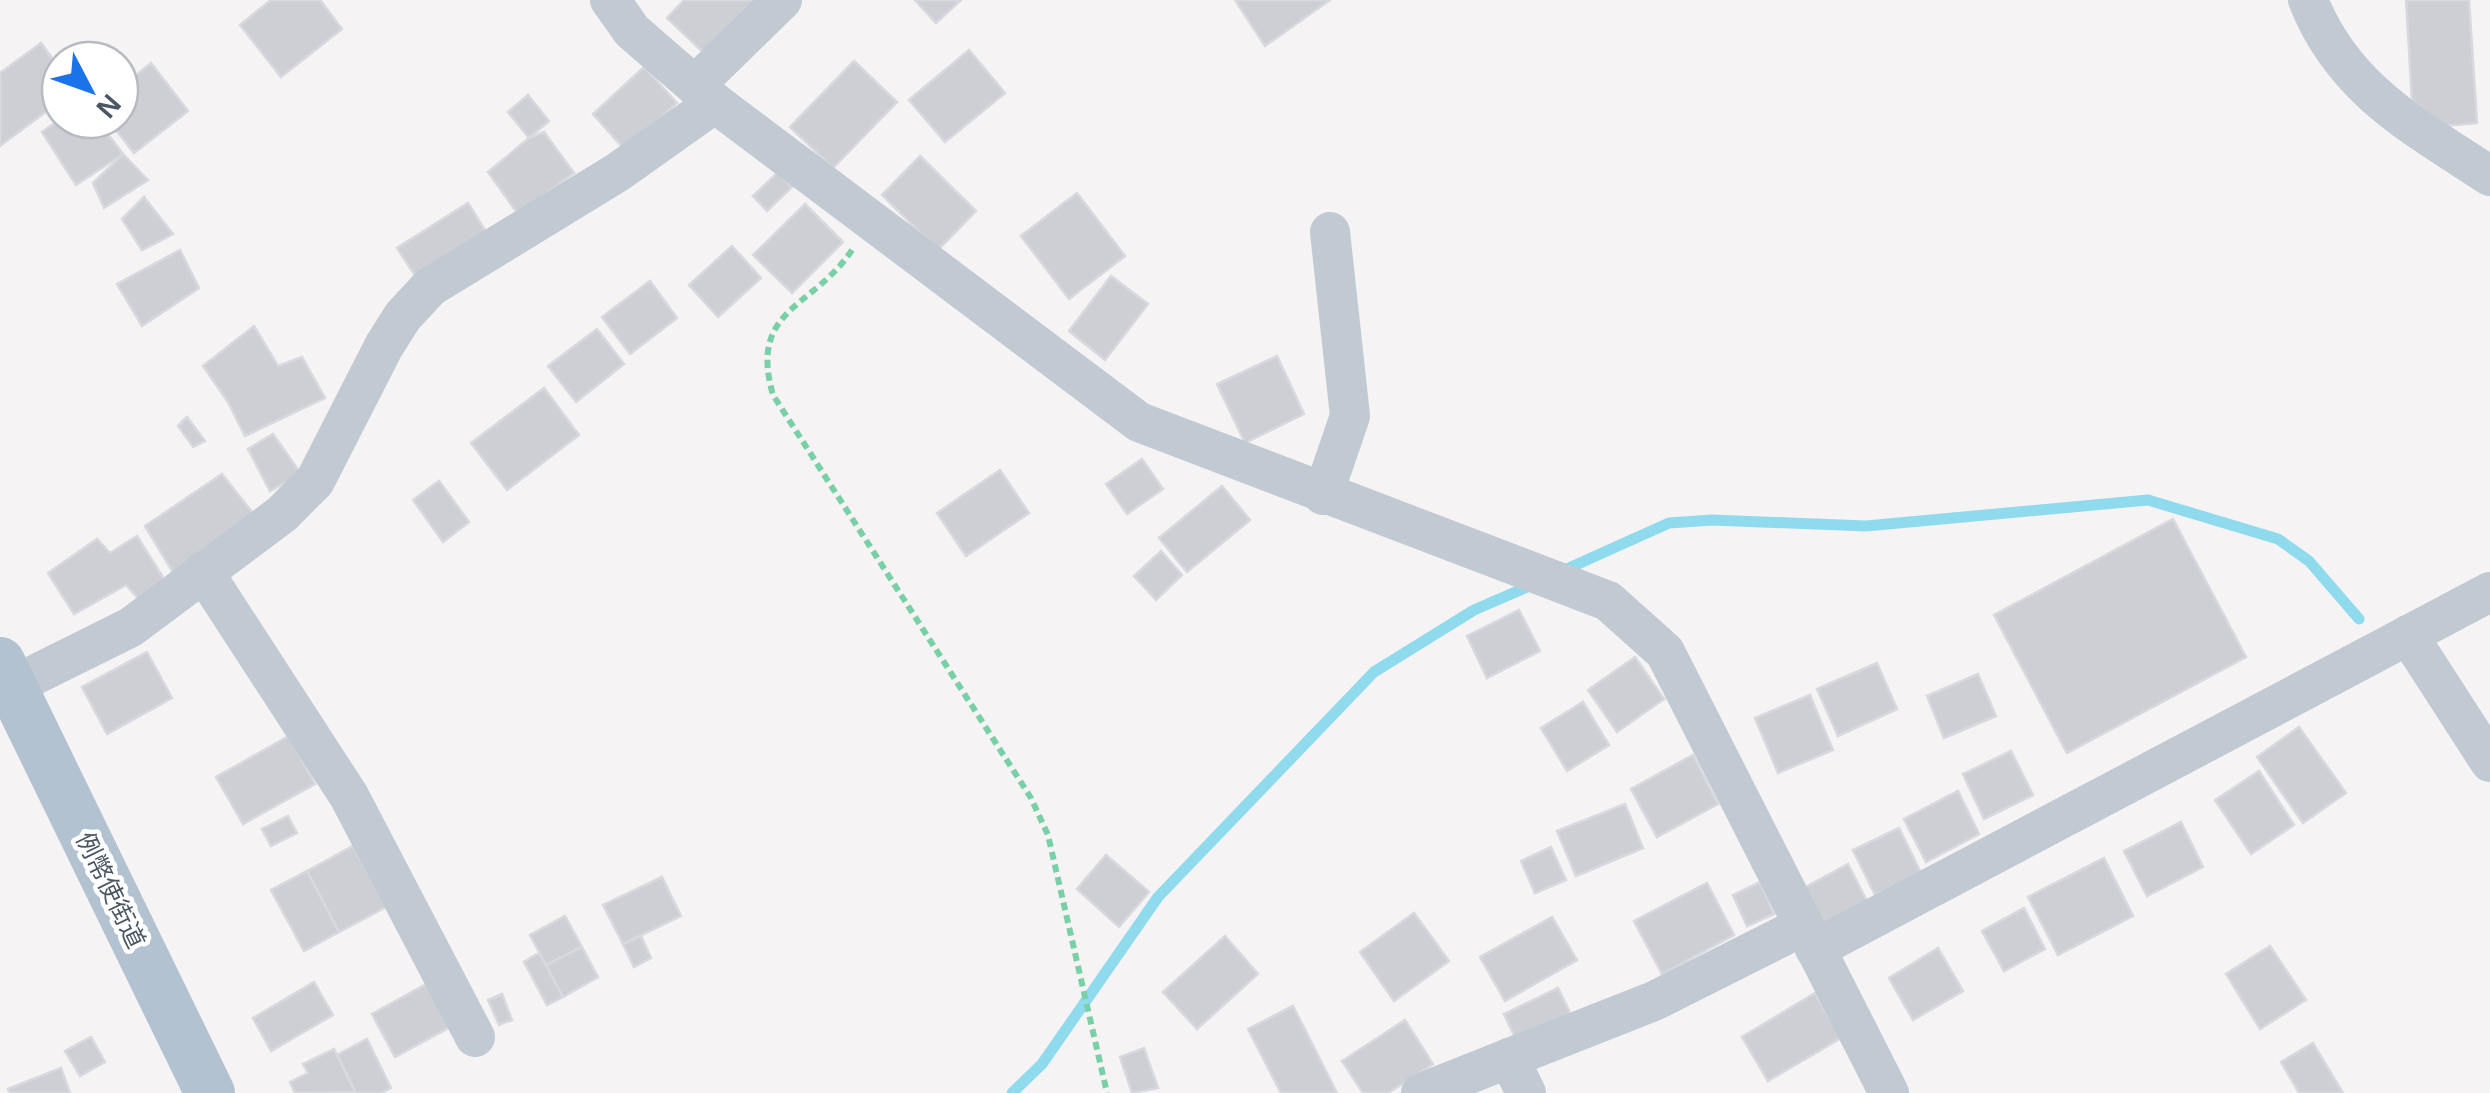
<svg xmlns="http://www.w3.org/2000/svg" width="2490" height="1093" viewBox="0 0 2490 1093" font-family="Arial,'Noto Sans JP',sans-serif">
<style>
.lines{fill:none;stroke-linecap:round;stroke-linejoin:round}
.stream{stroke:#90daee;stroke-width:11}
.building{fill:#cdcfd5;stroke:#d7d9de;stroke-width:2.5}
.path{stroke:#7ad0a6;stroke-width:6;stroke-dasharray:8 5;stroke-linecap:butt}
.minor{stroke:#c1cad2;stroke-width:40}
.major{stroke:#b3c2d1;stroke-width:50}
.labels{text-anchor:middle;stroke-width:9;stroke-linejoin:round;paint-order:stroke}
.street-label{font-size:25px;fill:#4a5661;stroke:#fff}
</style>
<rect width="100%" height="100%" fill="#f5f3f3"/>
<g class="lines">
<g class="stream">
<polyline points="1560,572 1669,523 1712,520 1866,526 2148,500 2278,539 2309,561 2359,619"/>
<polyline points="1012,1093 1042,1064 1158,897 1374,672 1474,610 1534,584"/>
</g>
</g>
<g class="building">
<polygon points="271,0 320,0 342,29 281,77 240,25"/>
<polygon points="684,0 760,0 706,55 667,18"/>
<polygon points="915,0 961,0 936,23"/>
<polygon points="1235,0 1330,0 1265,46"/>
<polygon points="2406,0 2469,0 2477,123 2443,126 2412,100"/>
<polygon points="41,43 60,69 60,101 0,146 0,73"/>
<polygon points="969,50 1005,93 945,142 909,100"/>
<polygon points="854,61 897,102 833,168 790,127"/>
<polygon points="151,63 188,111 134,153 108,120 120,120 120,88"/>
<polygon points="644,67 677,103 626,151 593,114"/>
<polygon points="528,95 549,121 529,138 508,112"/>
<polygon points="60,119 97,120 123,154 76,185 42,132"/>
<polygon points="544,132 574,173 518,214 488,172 529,138"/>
<polygon points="123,154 148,180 104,208 93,183"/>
<polygon points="920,156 976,211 938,250 882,195"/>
<polygon points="778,172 792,187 767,211 753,196"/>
<polygon points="1077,193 1125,256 1069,299 1021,236"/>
<polygon points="144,197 173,234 142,250 122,219"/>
<polygon points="468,203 490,238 420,283 397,248"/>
<polygon points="805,204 843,242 792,293 753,255"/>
<polygon points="732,246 761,278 718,317 689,285"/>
<polygon points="180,250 199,288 142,326 117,284"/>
<polygon points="1111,276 1148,304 1105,360 1069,331"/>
<polygon points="650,281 677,318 630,354 602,317"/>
<polygon points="254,326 278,366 302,357 325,398 245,436 228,402 203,366"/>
<polygon points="597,329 624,364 576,402 548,366"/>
<polygon points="1277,356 1304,414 1245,443 1217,384"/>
<polygon points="544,388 579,435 507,490 471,443"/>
<polygon points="187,417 205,441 193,447 178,426"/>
<polygon points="273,434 301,474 270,491 248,449"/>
<polygon points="1142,459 1163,489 1127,514 1106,484"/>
<polygon points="1000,470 1029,513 966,556 937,513"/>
<polygon points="222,474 260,522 177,579 145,526"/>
<polygon points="439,481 469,522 443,542 413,500"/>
<polygon points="1222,486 1250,520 1187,572 1159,538"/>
<polygon points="2173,519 2246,657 2067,753 1994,615"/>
<polygon points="137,536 169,587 145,606 126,585 74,614 48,573 97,539 110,553"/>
<polygon points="1161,551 1182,575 1156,600 1134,576"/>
<polygon points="1519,610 1540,651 1487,678 1467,636"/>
<polygon points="147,652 172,698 107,734 82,687"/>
<polygon points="1635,657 1664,699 1617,732 1588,690"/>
<polygon points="1877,663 1897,709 1838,736 1817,689"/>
<polygon points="1978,674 1996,716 1944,738 1927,696"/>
<polygon points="1810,695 1833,750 1778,773 1755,718"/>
<polygon points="1583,702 1609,745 1567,771 1541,728"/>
<polygon points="2299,727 2346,793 2303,823 2257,757"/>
<polygon points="289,736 315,784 243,824 216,777"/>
<polygon points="2011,751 2033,795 1984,819 1963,774"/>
<polygon points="1693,755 1718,804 1657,837 1631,789"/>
<polygon points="2259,771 2294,825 2251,854 2215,800"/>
<polygon points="1958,791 1979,834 1926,862 1904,819"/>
<polygon points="1625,804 1643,848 1576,876 1557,831"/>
<polygon points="288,816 297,833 271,846 262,829"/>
<polygon points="2181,822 2203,867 2147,896 2124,851"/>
<polygon points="1899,828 1921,873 1875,895 1853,850"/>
<polygon points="353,846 386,907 339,932 307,871"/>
<polygon points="1551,847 1566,880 1535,893 1521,861"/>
<polygon points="1106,855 1149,892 1119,927 1077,889"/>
<polygon points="2104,858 2133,916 2058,955 2028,897"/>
<polygon points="1848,864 1869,905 1825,928 1804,888"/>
<polygon points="307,871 339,932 304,951 271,890"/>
<polygon points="662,877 681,916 623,944 603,905"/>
<polygon points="1760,882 1774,914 1747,926 1733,895"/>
<polygon points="1707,883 1734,935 1662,974 1634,921"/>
<polygon points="2024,908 2045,949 2004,971 1982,931"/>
<polygon points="1414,913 1449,961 1394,1001 1360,952"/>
<polygon points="565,916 582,947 546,965 530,935"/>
<polygon points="1552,917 1577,960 1505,1001 1480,957"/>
<polygon points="641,936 651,958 634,967 623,944"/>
<polygon points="1225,936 1258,974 1197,1029 1163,992"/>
<polygon points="2270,946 2306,1000 2260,1029 2226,974"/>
<polygon points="582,947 598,977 563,997 546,965"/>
<polygon points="1938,948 1963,991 1913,1020 1889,978"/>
<polygon points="539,953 563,997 547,1005 524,962"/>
<polygon points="314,982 333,1015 271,1051 253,1018"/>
<polygon points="430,982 454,1025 395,1057 372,1014"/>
<polygon points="1558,988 1575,1023 1521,1050 1504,1014"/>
<polygon points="1815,993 1841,1038 1768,1081 1742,1037"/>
<polygon points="502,994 512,1020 499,1025 488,1000"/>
<polygon points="1293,1006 1337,1093 1281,1093 1248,1029"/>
<polygon points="1405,1020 1433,1064 1388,1093 1363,1093 1342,1061"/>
<polygon points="91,1037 105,1062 80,1076 65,1051"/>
<polygon points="367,1039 391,1088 381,1093 356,1093 337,1055"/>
<polygon points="2313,1043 2343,1093 2299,1093 2281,1062"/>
<polygon points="1144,1048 1158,1088 1132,1093 1120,1057"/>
<polygon points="334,1049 355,1092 295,1093 290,1082 308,1073 303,1064"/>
<polygon points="61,1068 70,1093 10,1093 8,1089"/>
</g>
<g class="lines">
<path class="path" d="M852,250C813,309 748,308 773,395L1031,798L1048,835L1107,1093"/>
<g class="minor">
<polyline points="610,0 632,31 715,103 1139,422 1608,601 1665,652 1889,1093"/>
<path d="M2308,0C2343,89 2414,126 2490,176"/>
<polyline points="695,85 782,0"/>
<polyline points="1323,495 1350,416 1330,232"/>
<polyline points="203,571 349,796 475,1037"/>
<polyline points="2408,635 2490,762"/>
<polyline points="0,692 131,627 282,514 315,481 384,346 403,316 430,287 618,172 715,103"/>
<polyline points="1815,949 2490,592"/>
<polyline points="1509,1058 1526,1093"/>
<polyline points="1421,1093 1654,1001 1803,926"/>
</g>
<polyline class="major" points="0,662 210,1093"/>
</g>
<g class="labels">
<g class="street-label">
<text transform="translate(111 890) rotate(64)" y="9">例幣使街道</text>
</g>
</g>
<g transform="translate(90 90) rotate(131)"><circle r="48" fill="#ffffff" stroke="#b7bbc0" stroke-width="2.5"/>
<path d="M0-8L18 38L0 25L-18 38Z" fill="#1a73e8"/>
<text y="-15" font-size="28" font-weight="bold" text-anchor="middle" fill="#4a5661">N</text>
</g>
</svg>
